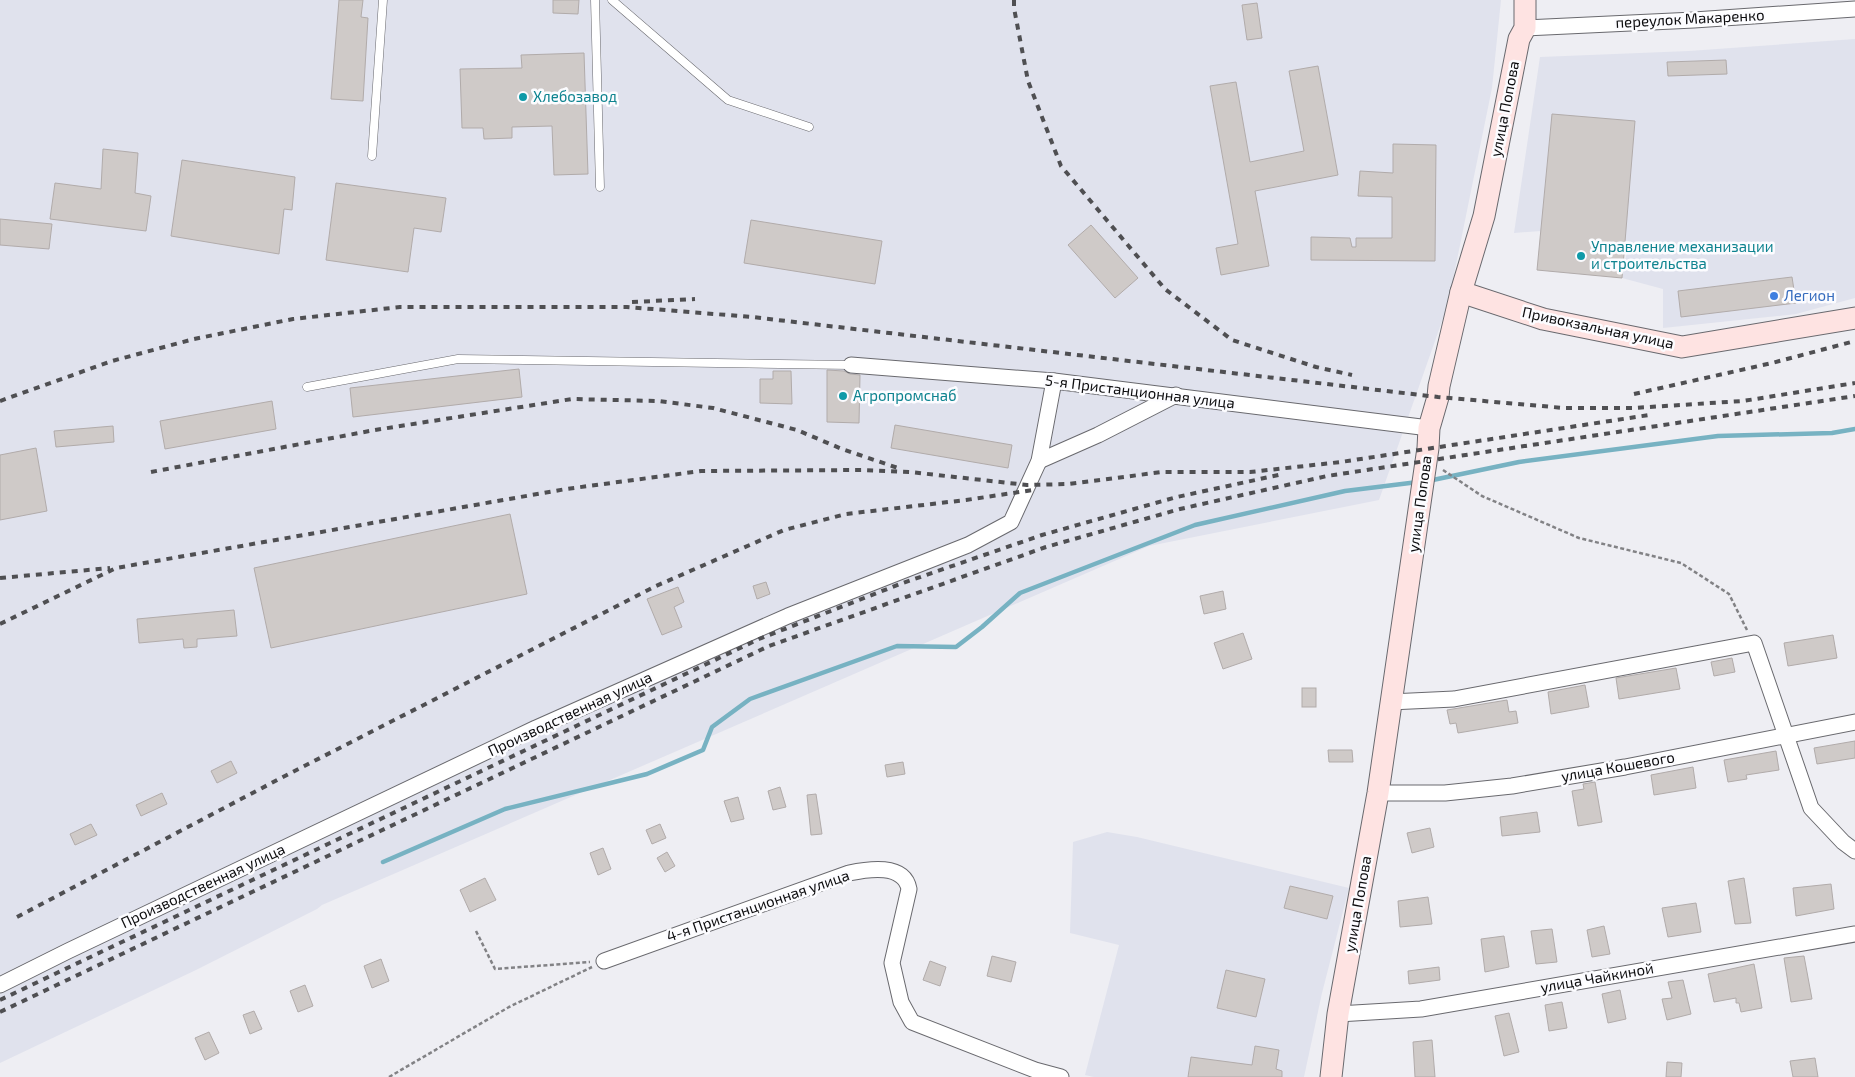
<svg xmlns="http://www.w3.org/2000/svg" width="1855" height="1077" viewBox="0 0 1855 1077" font-family="'Exo 2',sans-serif">
<style>
.built{fill:#e0e2ed}
.lines{fill:none;stroke-linecap:round;stroke-linejoin:round}
.stream{stroke:#77b2c2;stroke-width:4.5}
.building{fill:#cfcac8;stroke:#b1abaa}
.lane-casing{stroke:#69696e;stroke-width:9}
.street-casing{stroke:#69696e;stroke-width:17}
.secondary-casing{stroke:#69696e;stroke-width:23}
.path{stroke:#828285;stroke-width:2.5;stroke-dasharray:4 2.5;stroke-linecap:butt}
.lane{stroke:#fff;stroke-width:8}
.street{stroke:#fff;stroke-width:15}
.secondary{stroke:#fee3e2;stroke-width:21}
.rail{stroke:#4f4f52;stroke-width:4;stroke-dasharray:6 6;stroke-linecap:butt}
.culture-dot{fill:#0f9aa8;stroke:#fcfcff;stroke-width:2}
.shop-dot{fill:#3f7fe0;stroke:#fcfcff;stroke-width:2}
.labels{text-anchor:middle;stroke-width:5;stroke-linejoin:round;paint-order:stroke}
.street-label{font-size:15px;fill:#0c0c0e;stroke:#fcfcff}
.culture-label{font-size:15px;fill:#0d838f;stroke:#fcfcff;text-anchor:start}
.shop-label{font-size:15px;fill:#366cbe;stroke:#fcfcff;text-anchor:start}
</style>
<rect width="100%" height="100%" fill="#eeeef3"/>
<g class="built">
<polygon points="0,0 1501,0 1492,88 1448,304 1379,500 1149,546 322,905 317,909 196,970 0,1063"/>
<polygon points="1855,39 1855,298 1796,314 1663,328 1663,289 1622,278 1629,241 1541,231 1514,233 1540,57 1689,51"/>
<polygon points="1107,832 1137,837 1349,888 1322,993 1304,1077 1094,1077 1085,1075 1119,945 1070,933 1073,842"/>
</g>
<g class="lines">
<g class="stream">
<polyline points="1428,481 1519,462 1718,436 1832,433 1855,429"/>
<polyline points="383,862 505,809 647,774 703,750 712,727 750,699 897,646 956,647 982,627 1020,593 1195,525 1345,491 1418,482"/>
</g>
</g>
<g class="building">
<polygon points="339,0 363,0 361,17 368,18 363,101 331,99"/>
<polygon points="553,0 579,0 578,14 553,13"/>
<polygon points="1257,3 1262,38 1247,40 1242,5"/>
<polygon points="584,53 588,174 554,175 552,126 512,127 512,138 484,139 483,128 462,128 460,69 522,68 521,55"/>
<polygon points="1726,60 1727,74 1668,76 1667,62"/>
<polygon points="1318,66 1338,175 1255,191 1269,266 1221,275 1216,248 1238,244 1210,86 1236,82 1250,162 1304,151 1289,71"/>
<polygon points="1552,114 1635,121 1622,278 1537,270"/>
<polygon points="1393,144 1436,145 1435,261 1311,260 1311,237 1350,238 1352,247 1356,247 1356,238 1392,238 1392,197 1358,196 1360,171 1393,173"/>
<polygon points="103,149 138,153 135,193 151,196 146,231 50,219 55,183 101,189"/>
<polygon points="182,160 295,177 292,210 284,209 279,254 171,236"/>
<polygon points="336,183 446,198 441,232 414,228 408,272 326,260"/>
<polygon points="0,219 52,224 49,249 0,245"/>
<polygon points="751,220 882,241 875,284 744,263"/>
<polygon points="1091,225 1138,278 1115,298 1068,245"/>
<polygon points="1792,277 1796,303 1681,317 1678,291"/>
<polygon points="519,369 522,397 353,417 350,388"/>
<polygon points="827,370 844,371 850,374 860,375 859,423 827,422"/>
<polygon points="773,371 791,371 792,404 760,403 760,379 773,379"/>
<polygon points="272,401 276,429 165,449 160,421"/>
<polygon points="895,425 1012,445 1008,468 891,448"/>
<polygon points="113,426 114,442 56,447 54,431"/>
<polygon points="36,448 47,511 0,520 0,455"/>
<polygon points="510,514 527,594 271,648 254,568"/>
<polygon points="766,582 770,594 757,599 753,586"/>
<polygon points="678,587 684,602 674,607 682,627 662,635 647,599"/>
<polygon points="1223,591 1226,609 1204,614 1200,596"/>
<polygon points="234,610 237,636 197,639 197,647 184,648 183,639 139,643 137,619"/>
<polygon points="1243,633 1252,659 1223,669 1214,643"/>
<polygon points="1833,635 1837,658 1788,666 1784,643"/>
<polygon points="1732,658 1735,672 1714,676 1711,662"/>
<polygon points="1676,668 1680,689 1619,699 1616,678"/>
<polygon points="1585,685 1589,707 1551,714 1548,692"/>
<rect x="1302" y="688" width="14" height="19"/>
<polygon points="1507,700 1509,712 1516,711 1518,723 1458,733 1456,723 1450,724 1447,710"/>
<polygon points="1855,741 1855,758 1817,764 1814,748"/>
<polygon points="1328,750 1352,750 1353,762 1329,762"/>
<polygon points="1776,751 1779,770 1746,775 1747,779 1728,782 1724,760"/>
<polygon points="231,761 237,773 217,783 211,771"/>
<polygon points="903,762 905,774 887,777 885,765"/>
<polygon points="1693,767 1696,788 1654,795 1651,775"/>
<polygon points="1595,782 1602,822 1578,826 1572,791 1584,789 1583,784"/>
<polygon points="780,787 786,807 773,810 768,791"/>
<polygon points="162,793 167,804 141,816 136,805"/>
<polygon points="816,794 822,834 811,835 807,795"/>
<polygon points="738,797 744,819 731,822 724,801"/>
<polygon points="1537,812 1540,832 1502,836 1500,817"/>
<polygon points="91,824 97,835 75,845 70,834"/>
<polygon points="660,824 666,838 652,844 646,830"/>
<polygon points="1430,828 1434,847 1412,853 1407,833"/>
<polygon points="603,848 611,869 598,875 590,853"/>
<polygon points="667,852 675,866 665,872 657,858"/>
<polygon points="485,878 496,900 470,912 460,890"/>
<polygon points="1744,878 1751,923 1735,924 1728,881"/>
<polygon points="1831,884 1834,909 1796,916 1793,888"/>
<polygon points="1290,886 1333,896 1327,919 1284,908"/>
<polygon points="1428,897 1432,924 1400,927 1398,901"/>
<polygon points="1696,903 1701,932 1668,937 1662,908"/>
<polygon points="1604,926 1610,954 1592,957 1587,930"/>
<polygon points="1552,929 1557,962 1536,964 1531,931"/>
<polygon points="1504,936 1509,967 1485,972 1481,939"/>
<polygon points="992,956 1016,962 1011,982 987,976"/>
<polygon points="1804,956 1812,999 1791,1002 1784,958"/>
<polygon points="381,959 389,981 372,988 364,966"/>
<polygon points="930,961 946,967 940,986 923,980"/>
<polygon points="1754,964 1762,1008 1741,1012 1739,1003 1736,1003 1736,998 1714,1002 1708,974"/>
<polygon points="1439,967 1440,980 1409,984 1408,971"/>
<polygon points="1226,970 1265,979 1256,1017 1217,1008"/>
<polygon points="1683,980 1691,1014 1667,1020 1662,999 1672,998 1668,982"/>
<polygon points="305,985 313,1006 298,1012 290,991"/>
<polygon points="1620,990 1626,1019 1608,1023 1602,994"/>
<polygon points="1562,1002 1567,1028 1549,1031 1545,1005"/>
<polygon points="254,1011 262,1029 250,1034 243,1015"/>
<polygon points="1509,1013 1519,1052 1504,1056 1495,1016"/>
<polygon points="209,1032 219,1053 205,1060 195,1038"/>
<polygon points="1432,1040 1435,1077 1415,1077 1413,1042"/>
<polygon points="1255,1046 1279,1050 1276,1069 1282,1071 1282,1077 1188,1077 1191,1057 1252,1065"/>
<polygon points="1815,1058 1818,1077 1793,1077 1790,1061"/>
<polygon points="1667,1062 1682,1063 1681,1077 1666,1077"/>
</g>
<g class="lines">
<g class="lane-casing">
<g id="lane">
<polyline points="595,0 600,187"/>
<polyline points="612,0 728,100 809,127"/>
<polyline points="372,156 383,0"/>
<polyline points="307,387 458,359 851,365"/>
</g>
</g>
<g class="street-casing">
<g id="street">
<polyline points="1525,28 1694,20 1855,9"/>
<polyline points="851,365 1054,381 1429,428"/>
<polyline points="1039,461 1098,435 1176,395"/>
<polyline points="1390,702 1454,699 1754,643 1811,808 1843,842 1855,851"/>
<polyline points="1378,793 1445,793 1512,786 1625,767 1855,722"/>
<path d="M604,961L849,873C868,869 904,863 909,889L892,963L901,1002L912,1022L1035,1070L1061,1077"/>
<polyline points="0,985 68,951 536,728 788,616 968,545 1011,522 1039,461 1054,381"/>
<polyline points="1338,1014 1421,1009 1855,934"/>
</g>
</g>
<g class="secondary-casing">
<g id="secondary">
<polyline points="1461,292 1543,319 1682,347 1855,318"/>
<polyline points="1331,1077 1338,1014 1378,793 1428,448 1429,428 1438,397 1439,386 1461,292 1484,216 1519,39 1525,28 1525,0"/>
</g>
</g>
<g class="path">
<polyline points="1443,470 1482,496 1579,538 1681,563 1729,594 1747,630"/>
<polyline points="476,931 495,969 590,962"/>
<polyline points="389,1077 509,1007 592,967"/>
</g>
<use href="#lane" class="lane"/>
<use href="#street" class="street"/>
<use href="#secondary" class="secondary"/>
<g class="rail">
<polyline points="1014,0 1014,8 1028,81 1061,166 1165,289 1232,340 1316,367 1352,375"/>
<polyline points="632,302 695,299"/>
<polyline points="1634,394 1772,363 1855,341"/>
<polyline points="0,401 112,361 194,339 293,319 400,307 627,307 752,317 1438,397 1564,408 1633,408 1743,401 1855,383"/>
<polyline points="151,472 375,430 572,399 658,401 713,408 797,430 842,449 898,468"/>
<polyline points="0,578 110,568"/>
<polyline points="0,624 116,568 566,489 701,471 863,470 910,472 1027,485 1069,484 1162,472 1250,472 1341,462 1649,415"/>
<polyline points="17,917 281,778 656,586 784,530 846,514 966,500 1033,490"/>
<polyline points="0,1000 759,639 900,584 1042,535 1177,497 1283,474"/>
<polyline points="0,1012 769,646 1046,547 1180,509 1327,476 1855,396"/>
</g>
</g>
<g class="culture-dot">
<circle cx="523" cy="97" r="5"/>
<circle cx="1581" cy="256" r="5"/>
<circle cx="843" cy="396" r="5"/>
</g>
<circle class="shop-dot" cx="1774" cy="296" r="5"/>
<g class="labels">
<g class="street-label">
<text transform="translate(1690 19) rotate(-3)" y="5">переулок Макаренко</text>
<text transform="translate(1505 109) rotate(-79)" y="5">улица Попова</text>
<text transform="translate(1598 328) rotate(12)" y="5">Привокзальная улица</text>
<text transform="translate(1140 392) rotate(7)" y="5">5-я Пристанционная улица</text>
<text transform="translate(1420 504) rotate(-82)" y="5">улица Попова</text>
<text transform="translate(570 714) rotate(-25)" y="5">Производственная улица</text>
<text transform="translate(1618 767) rotate(-10)" y="5">улица Кошевого</text>
<text transform="translate(203 886) rotate(-25)" y="5">Производственная улица</text>
<text transform="translate(1358 904) rotate(-80)" y="5">улица Попова</text>
<text transform="translate(758 906) rotate(-19)" y="5">4-я Пристанционная улица</text>
<text transform="translate(1597 978) rotate(-10)" y="5">улица Чайкиной</text>
</g>
<g class="culture-label">
<text x="533" y="102">Хлебозавод</text>
<text x="1591" y="252">Управление механизации<tspan x="1591" dy="17">и строительства</tspan></text>
<text x="853" y="401">Агропромснаб</text>
</g>
<g class="shop-label">
<text x="1784" y="301">Легион</text>
</g>
</g>
</svg>
